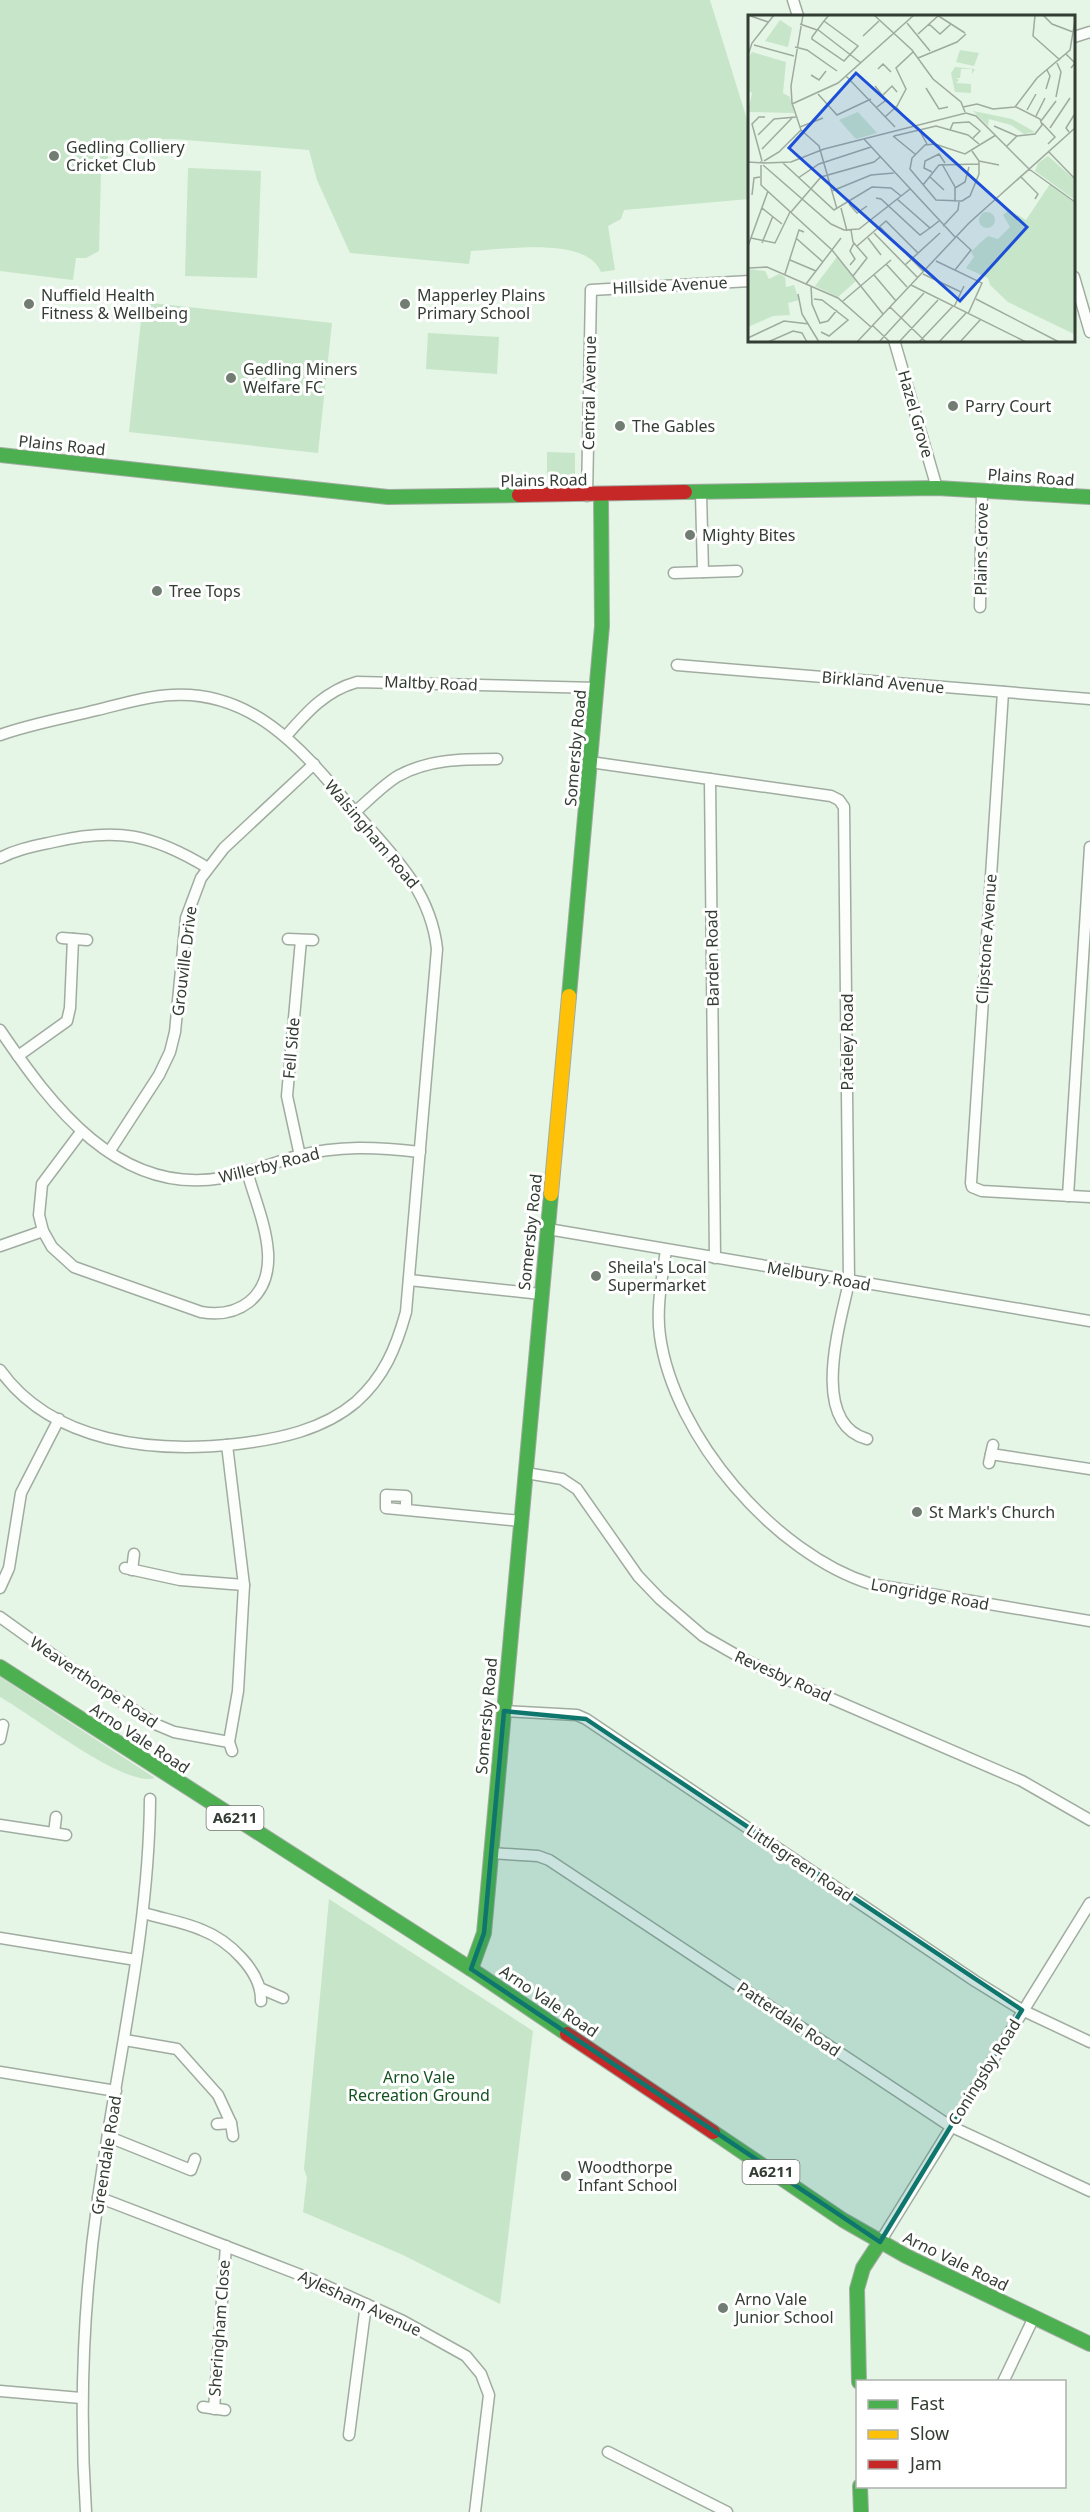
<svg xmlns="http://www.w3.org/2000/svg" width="1090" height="2512" viewBox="0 0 1090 2512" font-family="'Noto Sans',sans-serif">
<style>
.green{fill:#c7e5c9}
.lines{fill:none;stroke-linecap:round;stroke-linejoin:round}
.street-casing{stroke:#a1aca1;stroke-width:13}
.fast-casing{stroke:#a1aca1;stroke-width:16}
.slow-casing{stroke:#a1aca1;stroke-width:16}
.jam-casing{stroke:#a1aca1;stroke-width:16}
.street{stroke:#fbfefb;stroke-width:10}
.fast{stroke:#4caf50;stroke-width:14}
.slow{stroke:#ffc107;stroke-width:14}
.jam{stroke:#c62828;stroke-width:14}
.marked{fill:#0f766e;fill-opacity:0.2;stroke:#0f766e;stroke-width:4.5;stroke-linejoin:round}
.poi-dot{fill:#717d72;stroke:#fff;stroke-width:2}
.labels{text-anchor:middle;stroke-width:6;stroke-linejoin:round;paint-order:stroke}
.shield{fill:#fff;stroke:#707770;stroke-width:1.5}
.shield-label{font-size:15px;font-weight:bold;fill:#333d33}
.poi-label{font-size:16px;fill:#333d33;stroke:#fff;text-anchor:start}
.street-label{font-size:16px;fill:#333d33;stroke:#fff}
.park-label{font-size:16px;fill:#145220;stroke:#fff}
.inset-road{fill:none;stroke:#9eab9e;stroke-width:1.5}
.view{fill:#1d4ed8;fill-opacity:0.15;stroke:#1d4ed8;stroke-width:3}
.inset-edge{fill:none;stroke:#333d33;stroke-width:3}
</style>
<rect width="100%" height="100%" fill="#e5f5e6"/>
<g class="green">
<path d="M0,0H710L749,126V199L624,210L621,219L608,226L615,270L601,272C586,235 502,250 471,251L469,264L350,253L317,180L309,150L174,139L116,140L101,172L99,251L86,258H76L73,280L0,271Z"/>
<polygon points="188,168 261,171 257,278 185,276"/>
<polygon points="143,302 332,323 318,453 129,432"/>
<polygon points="428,333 499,337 497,374 426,369"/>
<polygon points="547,452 575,453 575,479 547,479"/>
<path d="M0,1677L155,1778C124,1788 30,1713 0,1697Z"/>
<polygon points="329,1899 533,2031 500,2304 403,2255 303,2212 307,2178 304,2169"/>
</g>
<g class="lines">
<g class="street-casing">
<g id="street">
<polyline points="793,0 798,16"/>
<polyline points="1074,37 1090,32"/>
<polyline points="1074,277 1090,332"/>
<polyline points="894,340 937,488"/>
<polyline points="701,493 703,572"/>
<polyline points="587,496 591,290 750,281"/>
<polyline points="674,573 737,571"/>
<polyline points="980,607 982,490"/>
<polyline points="677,665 1090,699"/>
<polyline points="1003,692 971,1183 972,1187 982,1191 1090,1197"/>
<path d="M0,735C31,724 65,718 97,710C122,704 147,696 172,695C260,690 310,760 361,819C397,859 431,894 437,949L406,1312C396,1348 384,1377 356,1402C323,1430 279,1439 237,1444C154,1453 53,1444 0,1370"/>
<path d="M286,736C307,712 325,691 357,682L597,688"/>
<polyline points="590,762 710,779 715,1258"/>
<path d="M710,779L831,796L839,800L844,807L849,1282C840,1324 809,1423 867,1439"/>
<path d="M355,812C369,800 383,785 398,776C429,759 463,759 497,759"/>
<path d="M0,858C17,849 35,846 53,842C117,827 152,834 208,868"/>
<polyline points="62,938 87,940"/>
<polyline points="288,939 313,940"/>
<path d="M0,1030C51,1105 118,1196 222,1178C247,1174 272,1163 297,1156C338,1145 378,1147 420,1152"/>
<polyline points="18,1056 67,1021 70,1008 73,939"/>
<path d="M81,1132L42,1184L39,1215L43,1231L52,1247L74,1267L201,1312C218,1315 235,1313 249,1302C288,1270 257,1210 247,1171"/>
<polyline points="109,1152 159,1075 170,1052 175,1032 186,918 201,878 224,848 314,764"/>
<polyline points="300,1156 287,1096 301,940"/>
<polyline points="1068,1196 1090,847"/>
<polyline points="548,1229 1090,1321"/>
<polyline points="0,1246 43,1231"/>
<path d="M666,1250C662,1279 656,1308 660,1336C674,1437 775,1554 871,1584L1090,1621"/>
<polyline points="409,1280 541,1294"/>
<polyline points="227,1445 244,1585 238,1691 229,1742 232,1751"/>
<polyline points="991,1454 1090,1469"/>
<polyline points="989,1463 993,1445"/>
<polyline points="526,1473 562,1479 577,1489 638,1576 660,1599 703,1636 745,1660 786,1679 1022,1781 1090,1820"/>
<polyline points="406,1510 406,1496 386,1495 386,1508 521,1521"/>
<polyline points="125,1568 180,1580 244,1585"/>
<polyline points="132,1570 134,1554"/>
<polyline points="0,1588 9,1568 21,1493 59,1419"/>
<polyline points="0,1617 78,1673 155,1724 174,1732 229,1742"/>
<polyline points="504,1711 577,1715 586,1719 975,1981 1022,2010 1090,2042"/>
<polyline points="0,1739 3,1725"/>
<polyline points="0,1825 66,1835"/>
<polyline points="54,1833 56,1817"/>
<polyline points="490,1853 538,1856 549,1860 950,2126 1090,2191"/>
<path d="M144,1913C163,1919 184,1922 202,1930C228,1940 262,1971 261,2001"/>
<polyline points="0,1938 136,1960"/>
<polyline points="262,1989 283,1998"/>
<polyline points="125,2040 177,2049 218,2095 231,2123 233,2136"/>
<polyline points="0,2072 116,2091"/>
<polyline points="217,2124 231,2123"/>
<polyline points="109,2137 191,2170 195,2159"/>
<polyline points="98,2197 311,2279 403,2321 466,2356 481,2374 489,2395 475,2512"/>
<polyline points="880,2242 1090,1903"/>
<polyline points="1003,2382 1034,2317"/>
<polyline points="0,2391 81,2398"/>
<polyline points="203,2407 225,2410"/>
<polyline points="214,2409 226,2246"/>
<polyline points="349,2435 366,2304"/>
<polyline points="608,2452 727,2512"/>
<path d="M86,2512C79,2407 83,2304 98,2199C116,2066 149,1934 150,1799"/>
</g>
</g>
<g class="fast-casing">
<g id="fast">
<polyline points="0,455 388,497 519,495"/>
<polyline points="685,492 937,488 1090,497"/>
<polyline points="569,996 602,626 601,496"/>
<polyline points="0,1667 471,1969 567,2034"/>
<polyline points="471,1969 484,1933 551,1194"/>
<polyline points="713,2132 843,2220 906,2256 1090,2344"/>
<polyline points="859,2382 857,2289 863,2268 880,2242"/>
<polyline points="860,2486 861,2512"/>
</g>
</g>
<g class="slow-casing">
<polyline id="slow" points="551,1194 569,996"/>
</g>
<g class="jam-casing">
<g id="jam">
<polyline points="519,495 685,492"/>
<polyline points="567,2034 713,2132"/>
</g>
</g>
<use href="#street" class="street"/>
<use href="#fast" class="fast"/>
<use href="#slow" class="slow"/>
<use href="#jam" class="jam"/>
</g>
<path class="marked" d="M504,1711L586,1719L1022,2010L880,2242L471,1969L484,1933Z"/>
<g class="poi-dot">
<circle cx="54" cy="156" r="6"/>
<circle cx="29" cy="304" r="6"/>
<circle cx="405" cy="304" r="6"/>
<circle cx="231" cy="378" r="6"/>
<circle cx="953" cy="406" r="6"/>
<circle cx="620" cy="426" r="6"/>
<circle cx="690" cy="535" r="6"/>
<circle cx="157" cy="591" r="6"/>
<circle cx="596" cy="1276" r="6"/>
<circle cx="917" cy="1512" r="6"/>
<circle cx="566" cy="2176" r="6"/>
<circle cx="723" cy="2308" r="6"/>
</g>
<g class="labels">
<g class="shield">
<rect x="206.5" y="1806" width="57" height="24" rx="4.5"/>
<rect x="742.5" y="2160" width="57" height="24" rx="4.5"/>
</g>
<g class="shield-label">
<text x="235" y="1823">A6211</text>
<text x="771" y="2177">A6211</text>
</g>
<g class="poi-label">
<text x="66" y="153">Gedling Colliery<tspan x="66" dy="18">Cricket Club</tspan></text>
<text x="41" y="301">Nuffield Health<tspan x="41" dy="18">Fitness &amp; Wellbeing</tspan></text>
<text x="417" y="301">Mapperley Plains<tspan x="417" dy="18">Primary School</tspan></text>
<text x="243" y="375">Gedling Miners<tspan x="243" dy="18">Welfare FC</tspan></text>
<text x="965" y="412">Parry Court</text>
<text x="632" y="432">The Gables</text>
<text x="702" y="541">Mighty Bites</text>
<text x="169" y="597">Tree Tops</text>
<text x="608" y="1273">Sheila's Local<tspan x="608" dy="18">Supermarket</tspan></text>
<text x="929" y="1518">St Mark's Church</text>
<text x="578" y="2173">Woodthorpe<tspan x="578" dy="18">Infant School</tspan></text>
<text x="735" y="2305">Arno Vale<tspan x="735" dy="18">Junior School</tspan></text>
</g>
<g class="street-label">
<text transform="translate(670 285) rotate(-3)" y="6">Hillside Avenue</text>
<text transform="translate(589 393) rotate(-89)" y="6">Central Avenue</text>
<text transform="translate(916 414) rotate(74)" y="6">Hazel Grove</text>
<text transform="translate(62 445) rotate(6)" y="6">Plains Road</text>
<text transform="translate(1031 477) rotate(4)" y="6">Plains Road</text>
<text transform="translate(544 480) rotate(-1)" y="6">Plains Road</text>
<text transform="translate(981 549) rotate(-89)" y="6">Plains Grove</text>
<text transform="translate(883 682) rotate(5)" y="6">Birkland Avenue</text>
<text transform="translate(431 683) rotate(2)" y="6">Maltby Road</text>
<text transform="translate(575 748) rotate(-85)" y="6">Somersby Road</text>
<text transform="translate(372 834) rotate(50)" y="6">Walsingham Road</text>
<text transform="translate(986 939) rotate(-86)" y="6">Clipstone Avenue</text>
<text transform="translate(712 958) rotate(-91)" y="6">Barden Road</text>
<text transform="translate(184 961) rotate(-83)" y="6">Grouville Drive</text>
<text transform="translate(847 1042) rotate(-90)" y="6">Pateley Road</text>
<text transform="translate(291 1048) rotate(-85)" y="6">Fell Side</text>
<text transform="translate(269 1165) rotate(-14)" y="6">Willerby Road</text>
<text transform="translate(530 1232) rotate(-84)" y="6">Somersby Road</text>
<text transform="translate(819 1276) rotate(10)" y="6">Melbury Road</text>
<text transform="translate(930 1594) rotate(10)" y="6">Longridge Road</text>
<text transform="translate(783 1676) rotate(24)" y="6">Revesby Road</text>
<text transform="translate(94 1682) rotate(34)" y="6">Weaverthorpe Road</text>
<text transform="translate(486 1716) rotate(-85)" y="6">Somersby Road</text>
<text transform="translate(140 1738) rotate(33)" y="6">Arno Vale Road</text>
<text transform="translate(800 1863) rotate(34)" y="6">Littlegreen Road</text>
<text transform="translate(549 2001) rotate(34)" y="6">Arno Vale Road</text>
<text transform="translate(789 2019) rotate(34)" y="6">Patterdale Road</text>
<text transform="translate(984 2072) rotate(-58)" y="6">Coningsby Road</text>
<text transform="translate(106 2155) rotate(-81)" y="6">Greendale Road</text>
<text transform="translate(956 2261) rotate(26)" y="6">Arno Vale Road</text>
<text transform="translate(360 2303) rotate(25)" y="6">Aylesham Avenue</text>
<text transform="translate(219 2328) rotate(-86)" y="6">Sheringham Close</text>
</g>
<g class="park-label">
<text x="419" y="2083">Arno Vale<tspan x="419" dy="18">Recreation Ground</tspan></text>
</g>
</g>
<g transform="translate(748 15)">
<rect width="327" height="327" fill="#e5f5e6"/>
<path d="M32,5L44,13L40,32L17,26ZM212,35L231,38L226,51L208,47ZM4,37L38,47L35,78L42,82L46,98L0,97L4,78L0,75V43ZM207,52L227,54L224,59V54H213L212,63H208L211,65L208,68L223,69V78L207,77L203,58ZM225,96L264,104L287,117L276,119L263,110L241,104L240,111ZM110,97L129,118L108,124L91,105ZM300,141L327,165V185L287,156L290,148ZM302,169L327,188L326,319L260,287L242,270L240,263L218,253L226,242L223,237L232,228L240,221L250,224L262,212L255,200L261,195L278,205ZM231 205a8 8 0 1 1 16 0a8 8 0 1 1-16 0ZM89,242L108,266L90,282L67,271ZM0,254L17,256L21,264L31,259L37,262L38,272L46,270L51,285L40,288L42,300L25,301L0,312Z" fill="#c7e5c9"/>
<path class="inset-road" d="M0,0L20,7M126,0L164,35L185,64L213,87L217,97M189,0L217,18M287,0L285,21L312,45M295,0L304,9L325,17M76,6L110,31L96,46L64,24V22L76,6L81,0M159,8L182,36M52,9L69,15M181,9L192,19L203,9M69,14L113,48M170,19L190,1M115,21L131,6M6,30L46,41M47,32L59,35L89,56M318,39L327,48L323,53M0,40L4,28L26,0M170,43L209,27L218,19M130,54L135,49L143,57M63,60L71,65L78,56M98,61L147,112M127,71L138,85L129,92M178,73L191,94L200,92M298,74L302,61L299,55M70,79L89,100L123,84M135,80L144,71L149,77M308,82L313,57L309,48M44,89L90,68L166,0M148,92L161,107M215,92L229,89L245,94L267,92L289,63L322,35L327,5M279,95L288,79M288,101L297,83M137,102L149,91L158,74L148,53L165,37M293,106L308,86M294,108L307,122L300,129M246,111L269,121M52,112L75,103M170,113L179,129M302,113L322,83M53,115L71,131L89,194M202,115L205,108L221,107L232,116L225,123M321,117L318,113L326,100M10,120L26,104L48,102M145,121L167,139M146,121L188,111L220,120L231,129M116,124L208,223M259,131L269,121L287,119L294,110L292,104L268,92M14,134L44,103M224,136L231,146V159L222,181L214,186L188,185L162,154L164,143L177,130L187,129L217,139L248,120M300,136L327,164M14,146L4,109L11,102H17M16,146L31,137L53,115L44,88L43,71L55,0M231,146L251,150M0,147L17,148L12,147M17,148L43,147L76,134L218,98L228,101L281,154M35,148L86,195L124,172L143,173L153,181M194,149L207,172V187M13,150V170L84,235L135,299M15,150L83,209L96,215L111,214L162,174M281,154L327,187M184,157L176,153L177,146L191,139L197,148M272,161L290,179L287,184M182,162L196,175M50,163L71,149L123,132M175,170L191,150L231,149M207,173L217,167L221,152M84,176L123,160L146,158M4,180L6,163L12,162M128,183L133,184L172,220L182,213M149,184L182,213L191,206M101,189L109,198L119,191M14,193L34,209M93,193L99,216M43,197L73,162L126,147L132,142M195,211L210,195L211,187M132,212L175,256M103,215L105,227L119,243L105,261M126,218L170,263M3,223L27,228L42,197M120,223L133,240M49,224L75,247M14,228L25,201M0,231L20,176M109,231L138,206L170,238M42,245L68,256M188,246L234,268L220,299M138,249L159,272M102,250L107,244L102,236L106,228M157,250L192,218M0,253L19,252L90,283L123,312M207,255L223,235L209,222M37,259L51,215L56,217M175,259L213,277M126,260L148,286M58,269L93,223M163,270L278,327M63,271L64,289L72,308L80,306L89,295M50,279L54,299L71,327M66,284L74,285L100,305L81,321L73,317M228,284L311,327M95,286L143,245M142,292L178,327M206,292L216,271M124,310L142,327M0,323L36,306L61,309M20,327L45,316L54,318L59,327M109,327L221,208L327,113M131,327L176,278M151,327L190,285M171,327L205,291M191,327L218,298M212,327L233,304"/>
<path class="view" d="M108,58L279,212L212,286L41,133Z"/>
<rect width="327" height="327" class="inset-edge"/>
</g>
<rect x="856" y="2380" width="210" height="108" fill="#ffffff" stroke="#adb1ad" stroke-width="1.5"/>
<rect x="868" y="2400" width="30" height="9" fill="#4caf50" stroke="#adb1ad" stroke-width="1.5"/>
<text x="910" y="2410" font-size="18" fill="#333d33">Fast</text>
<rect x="868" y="2430" width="30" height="9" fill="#ffc107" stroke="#adb1ad" stroke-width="1.5"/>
<text x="910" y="2440" font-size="18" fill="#333d33">Slow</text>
<rect x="868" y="2460" width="30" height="9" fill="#c62828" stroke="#adb1ad" stroke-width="1.5"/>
<text x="910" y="2470" font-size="18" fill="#333d33">Jam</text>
</svg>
